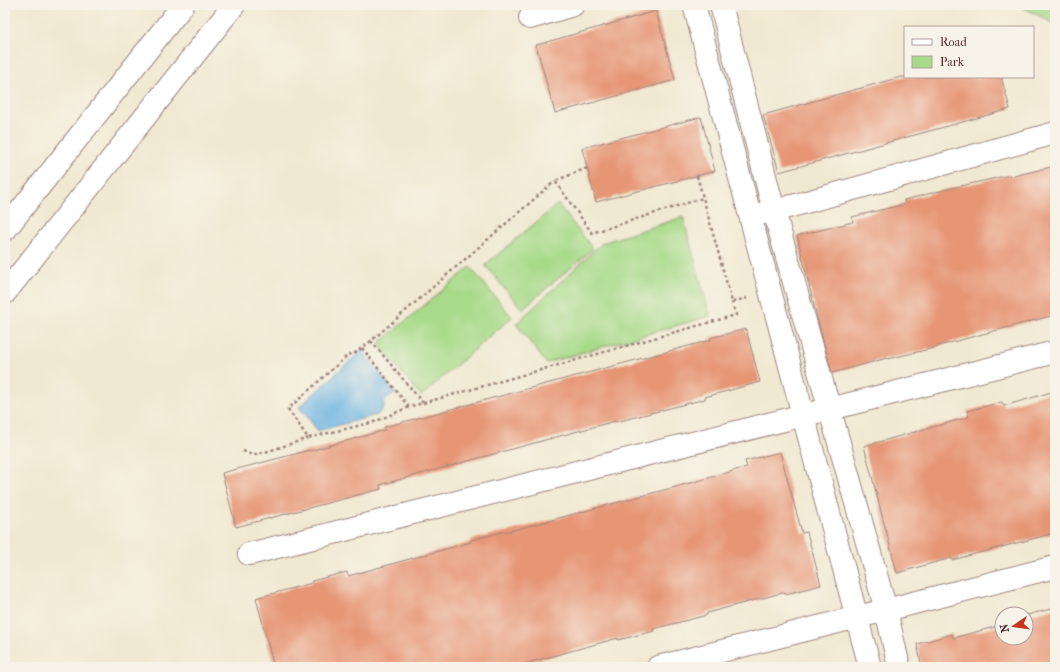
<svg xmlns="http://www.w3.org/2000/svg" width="1060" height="672" viewBox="0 0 1060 672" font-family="'IM FELL French Canon',serif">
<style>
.green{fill:#a7da89;stroke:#787c5a}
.water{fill:#68b1e0;stroke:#596886}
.building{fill:#e69574}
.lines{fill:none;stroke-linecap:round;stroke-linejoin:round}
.minor-casing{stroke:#9d847e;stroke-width:24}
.tertiary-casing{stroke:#9d847e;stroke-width:24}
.path{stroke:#9d847e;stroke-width:2.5;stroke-dasharray:3 3;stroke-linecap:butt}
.minor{stroke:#fff;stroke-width:22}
.tertiary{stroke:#fff;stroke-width:22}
</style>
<rect width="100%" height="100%" fill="#f7f3e8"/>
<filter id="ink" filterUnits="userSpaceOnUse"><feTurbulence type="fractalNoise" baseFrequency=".025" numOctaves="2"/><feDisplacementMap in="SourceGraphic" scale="8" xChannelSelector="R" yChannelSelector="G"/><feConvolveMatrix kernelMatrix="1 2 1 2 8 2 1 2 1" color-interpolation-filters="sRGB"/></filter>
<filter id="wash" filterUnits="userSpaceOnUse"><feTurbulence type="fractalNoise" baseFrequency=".012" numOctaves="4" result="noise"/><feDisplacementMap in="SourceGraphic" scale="16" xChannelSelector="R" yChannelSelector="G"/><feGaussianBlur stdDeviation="0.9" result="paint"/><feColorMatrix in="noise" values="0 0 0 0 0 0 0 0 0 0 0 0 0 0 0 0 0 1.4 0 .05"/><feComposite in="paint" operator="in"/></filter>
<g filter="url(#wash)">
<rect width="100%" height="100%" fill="#f0e8d0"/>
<g class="green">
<polygon points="1018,5 1055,5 1055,24"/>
<polygon points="558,204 593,249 522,309 485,265"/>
<polygon points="683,217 710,316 546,363 516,324 602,243"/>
<polygon points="470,267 512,317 421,396 378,344"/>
</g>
<path class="water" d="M362,350L396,393L384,401C385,408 382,411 377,415L318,431L299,407Z"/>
<g id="blocks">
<g class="building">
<polygon points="656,11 675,80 555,113 536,45"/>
<polygon points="901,77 1001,77 1010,109 779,172 763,115"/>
<polygon points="701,117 715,171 596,202 582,148"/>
<polygon points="1055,166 1055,315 994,331 938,346 938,347 888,359 887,358 832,373 817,317 797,236 853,222 852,217 905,204 904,200 956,187 1010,175 1010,177"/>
<polygon points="746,329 760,382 705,397 705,399 616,422 615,421 380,485 381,489 236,527 222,473 310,450 310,451 385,430 384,427 711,340 710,338"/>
<polygon points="1055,391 1055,533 952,560 951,558 897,573 864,446 969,417 967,411 1002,402 1004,406"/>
<polygon points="780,452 802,533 807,532 821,585 786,594 785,592 707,613 707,615 653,629 654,631 618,640 618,638 513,667 274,667 256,598 312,583 312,581 347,572 348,576 471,542 471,540 506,531 506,532 694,482 747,467 745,461"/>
<polygon points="1055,608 1055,667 922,667 917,644 952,634 953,638 1002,625 1002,638 1026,638 1026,619 1028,618 1027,615"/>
</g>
</g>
</g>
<g filter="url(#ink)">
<use href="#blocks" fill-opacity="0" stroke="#9d847e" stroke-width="1"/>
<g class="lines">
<g class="minor-casing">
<g id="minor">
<polyline points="694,5 870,667"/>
<polyline points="721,5 774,211 886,610 899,667"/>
<polyline points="530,18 573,5"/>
<polyline points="759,214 774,211 1055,133"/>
<polyline points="249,554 804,415 830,409 1055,352"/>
<polyline points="658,667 886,610 1055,567"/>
</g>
</g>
<g class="tertiary-casing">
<g id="tertiary">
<polyline points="5,230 183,5"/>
<polyline points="5,293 234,5"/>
</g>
</g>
<g class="path">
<polyline points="587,168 555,181 592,233 703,198"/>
<polyline points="697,176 732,302 747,298"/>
<polyline points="371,341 355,353 348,355 288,409 308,438 374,422 409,407 736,315 732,302"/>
<polyline points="362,348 409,407"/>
<polyline points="423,403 371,341 555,181"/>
<polyline points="243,451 252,455 269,451 308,438"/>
</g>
<use href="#minor" class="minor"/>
<use href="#tertiary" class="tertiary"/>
</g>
</g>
<rect width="1060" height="672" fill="none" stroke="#f7f3e8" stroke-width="20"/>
<rect x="904" y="26" width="130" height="52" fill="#f7f3e8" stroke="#b29e9c"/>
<rect x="912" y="39" width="20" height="6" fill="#ffffff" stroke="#b29e9c"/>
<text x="940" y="46" font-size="12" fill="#4a1f2b">Road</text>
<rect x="912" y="56" width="20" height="12" fill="#a7da89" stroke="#b29e9c"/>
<text x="940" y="66" font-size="12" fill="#4a1f2b">Park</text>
<g transform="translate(1014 626) rotate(257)"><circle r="19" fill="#f7f3e8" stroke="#b29e9c"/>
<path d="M0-3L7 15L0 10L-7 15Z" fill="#c8321e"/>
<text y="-6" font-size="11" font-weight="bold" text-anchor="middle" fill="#4a1f2b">N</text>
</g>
</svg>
